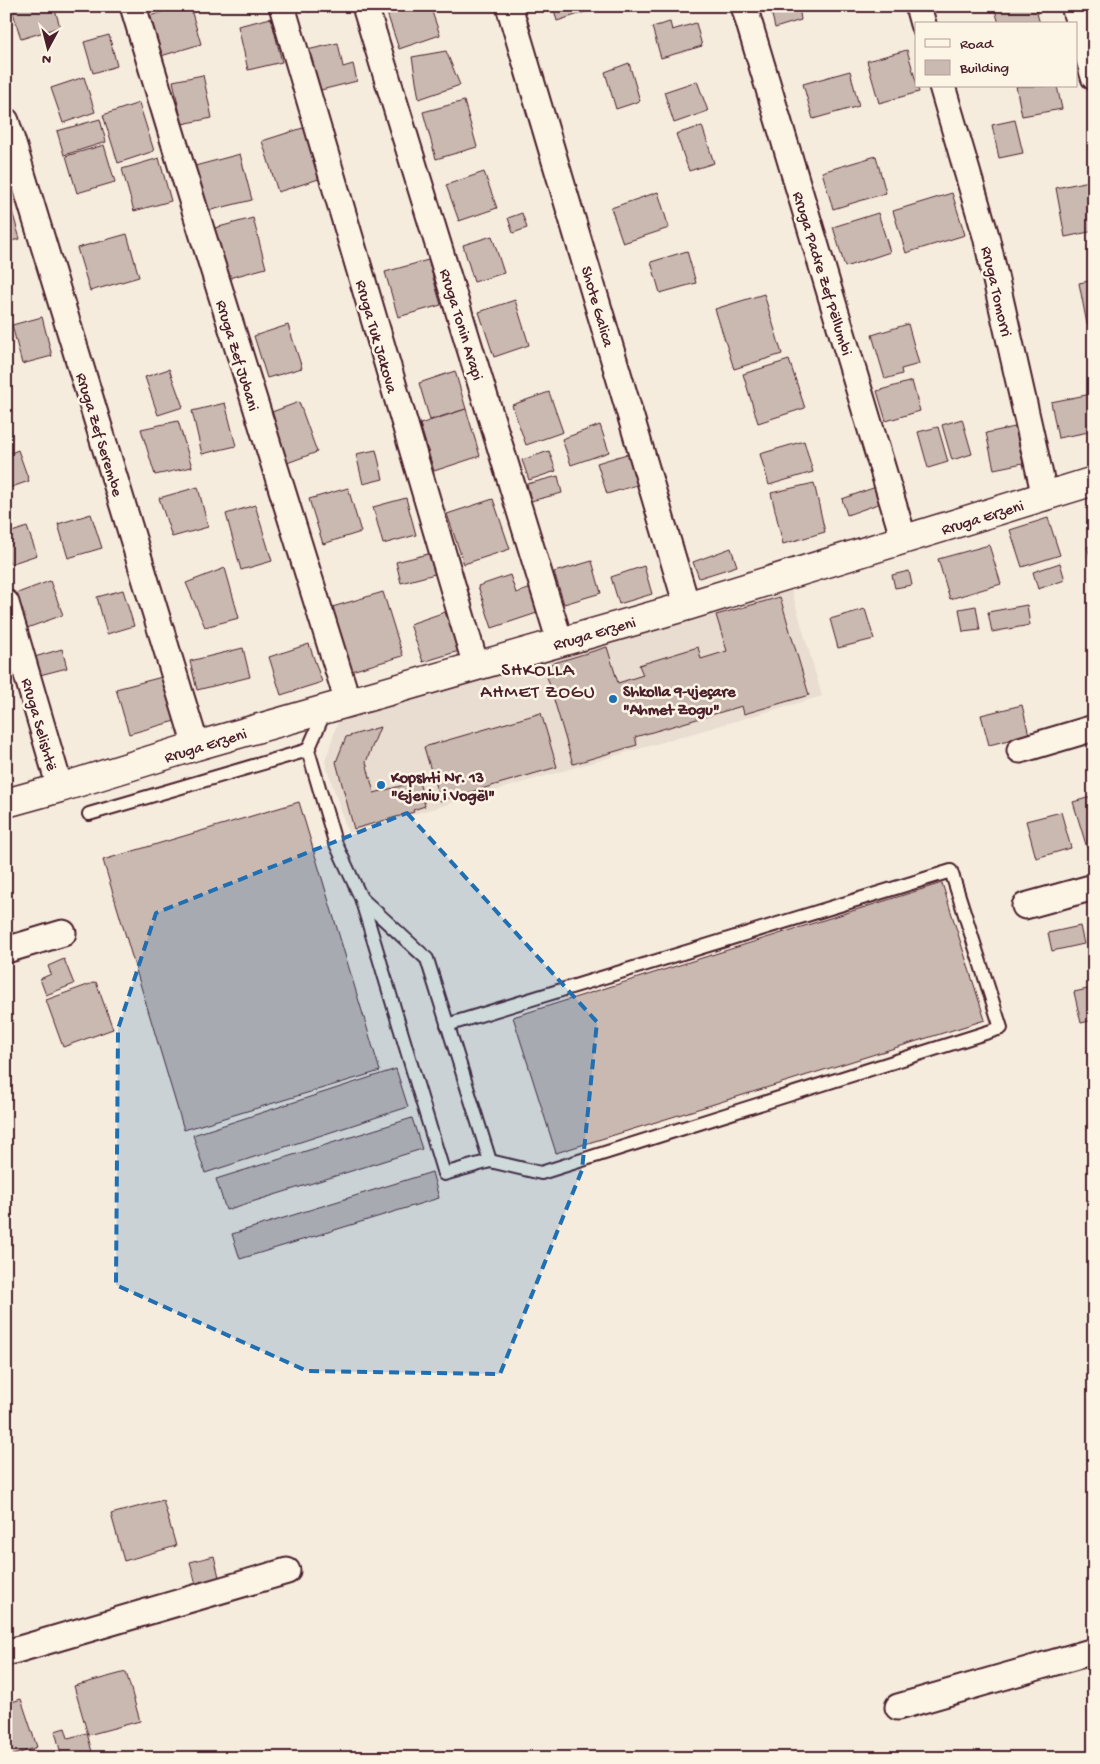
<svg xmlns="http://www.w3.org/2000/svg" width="1100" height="1764" viewBox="0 0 1100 1764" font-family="'Gochi Hand',sans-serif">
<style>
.built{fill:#e8ddd0}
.building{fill:#cab9b1;stroke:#4a1f2b}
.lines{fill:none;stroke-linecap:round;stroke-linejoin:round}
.service-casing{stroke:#4a1f2b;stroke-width:16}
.minor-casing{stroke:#4a1f2b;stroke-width:29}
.tertiary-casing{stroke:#4a1f2b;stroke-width:31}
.service{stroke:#fcf5e5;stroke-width:12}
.minor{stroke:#fcf5e5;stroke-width:25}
.tertiary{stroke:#fcf5e5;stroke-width:28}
.marked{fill:#1f6fb2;fill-opacity:0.2;stroke:#1f6fb2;stroke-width:4;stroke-dasharray:10 6;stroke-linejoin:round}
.poi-dot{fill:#1f6fb2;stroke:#fcf5e5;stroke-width:2}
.labels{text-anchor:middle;stroke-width:5;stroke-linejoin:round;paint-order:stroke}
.street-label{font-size:16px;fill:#4a1f2b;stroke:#fcf5e5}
.poi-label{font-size:16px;font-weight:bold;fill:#4a1f2b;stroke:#fcf5e5;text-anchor:start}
.quarter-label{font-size:19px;letter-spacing:1px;fill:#4a1f2b;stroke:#fcf5e5}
</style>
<rect width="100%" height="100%" fill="#f5ecde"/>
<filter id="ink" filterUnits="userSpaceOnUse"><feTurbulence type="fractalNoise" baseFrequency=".02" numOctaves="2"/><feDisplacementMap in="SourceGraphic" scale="10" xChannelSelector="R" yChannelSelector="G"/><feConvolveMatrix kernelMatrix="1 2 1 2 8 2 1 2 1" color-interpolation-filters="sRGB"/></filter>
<g filter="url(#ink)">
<polygon class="built" points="791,589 822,696 348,833 325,762 338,721"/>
<g class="building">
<polygon points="11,6 54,6 60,27 21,39"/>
<polygon points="185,6 190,6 201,44 161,56 149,16"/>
<polygon points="307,6 332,6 308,12"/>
<polygon points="430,6 440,35 399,49 385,7"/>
<polygon points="553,6 604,6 557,21"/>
<polygon points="770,6 799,6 801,20 775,28"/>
<polygon points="994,6 1035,6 1040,24 999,24"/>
<polygon points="271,18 282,62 248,70 238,26"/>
<polygon points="670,22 672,30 696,23 702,46 661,58 652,27"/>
<polygon points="109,35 117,66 93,73 84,42"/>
<polygon points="338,43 343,67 353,64 357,81 317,91 307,50"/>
<polygon points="907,50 919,92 879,103 867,61"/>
<polygon points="446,51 460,85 419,99 412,57"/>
<polygon points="629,63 640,101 616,109 605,72"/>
<polygon points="850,71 859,106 813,119 803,84"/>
<polygon points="203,75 212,118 182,124 173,81"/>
<polygon points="84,77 95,112 63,123 51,88"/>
<polygon points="697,81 708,111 674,123 664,92"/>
<polygon points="1016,86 1057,86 1062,109 1022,116"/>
<polygon points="464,101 477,147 436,159 423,112"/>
<polygon points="139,103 154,151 118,163 103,115"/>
<polygon points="100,119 106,142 64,155 57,131"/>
<polygon points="1015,120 1023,153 999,158 992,125"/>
<polygon points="702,126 714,163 689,171 676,134"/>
<polygon points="306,127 322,178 278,192 262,141"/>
<polygon points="104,145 115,182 77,193 66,156"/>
<polygon points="240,154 252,200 207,211 195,166"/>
<polygon points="876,156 886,193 833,209 822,172"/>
<polygon points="159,158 171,201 134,211 122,169"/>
<polygon points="484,172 497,208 459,221 446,185"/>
<polygon points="1094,180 1094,231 1065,237 1056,188"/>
<polygon points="658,192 669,228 623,243 611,208"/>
<polygon points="952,193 965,235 906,253 893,211"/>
<polygon points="10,204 20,239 6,242 6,205"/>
<polygon points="522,213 527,228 513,233 508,218"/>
<polygon points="878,213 890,252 845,267 833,227"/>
<polygon points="253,218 266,268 225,279 211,229"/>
<polygon points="127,234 139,277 90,291 77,248"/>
<polygon points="492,236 504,273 474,282 463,245"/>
<polygon points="687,251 696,283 660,293 651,262"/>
<polygon points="428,260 441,305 398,317 385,272"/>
<polygon points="1094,280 1094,323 1087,324 1079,283"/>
<polygon points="764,294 782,354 734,369 715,309"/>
<polygon points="515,300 529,345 494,357 479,312"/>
<polygon points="42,317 52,356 22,364 12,325"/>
<polygon points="908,324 919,364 901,369 902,374 885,379 872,335"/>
<polygon points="288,325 302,368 267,378 254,336"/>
<polygon points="789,360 805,408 758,423 743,374"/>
<polygon points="169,369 183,407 158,415 145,377"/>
<polygon points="455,371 466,409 430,420 419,383"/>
<polygon points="912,381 920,411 886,421 877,391"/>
<polygon points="549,392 563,432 526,445 512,405"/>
<polygon points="1091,394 1094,406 1094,431 1058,438 1051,402"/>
<polygon points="299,402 317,452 279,466 261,416"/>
<polygon points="225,403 236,446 202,454 192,411"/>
<polygon points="466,409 480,456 434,471 420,424"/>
<polygon points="962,419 972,454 952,460 942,425"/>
<polygon points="178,421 192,467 155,475 141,429"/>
<polygon points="600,425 609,452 571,465 562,439"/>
<polygon points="938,427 948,462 928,468 918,432"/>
<polygon points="1015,427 1023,463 994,469 986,433"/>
<polygon points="804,441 813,472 769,485 760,454"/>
<polygon points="18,450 29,481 6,489 6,455"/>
<polygon points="376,450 383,479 363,484 356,454"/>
<polygon points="549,451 556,471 529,480 522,460"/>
<polygon points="630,453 640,484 607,494 597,463"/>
<polygon points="558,476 562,493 531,501 527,484"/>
<polygon points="814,483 825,532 783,544 771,493"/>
<polygon points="198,487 208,527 172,537 159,498"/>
<polygon points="876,487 881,503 847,515 842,499"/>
<polygon points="348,488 361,532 323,544 309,499"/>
<polygon points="406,498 416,535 383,544 373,507"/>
<polygon points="493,499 510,549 464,564 447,514"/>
<polygon points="255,505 272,561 241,570 226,514"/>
<polygon points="91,514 102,548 68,558 58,524"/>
<polygon points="1048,518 1060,555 1022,567 1010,530"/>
<polygon points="27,527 37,555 10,564 6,553 6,534"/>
<polygon points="989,545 1001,584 950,599 938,559"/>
<polygon points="1094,545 1094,568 1087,547"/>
<polygon points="731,548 737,566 699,578 693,562"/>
<polygon points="436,552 442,572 401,583 396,562"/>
<polygon points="592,561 601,593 564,604 554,572"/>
<polygon points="1060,563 1065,580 1038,589 1033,572"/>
<polygon points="644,566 652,594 619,604 611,577"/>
<polygon points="225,568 239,618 205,627 186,583"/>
<polygon points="909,571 912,585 895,588 892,575"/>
<polygon points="510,575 516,593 535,587 543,611 492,628 478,586"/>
<polygon points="50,581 63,615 27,628 15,594"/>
<polygon points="123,590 134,626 107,634 97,597"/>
<polygon points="383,592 403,656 348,672 329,608"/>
<polygon points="780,597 809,695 744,714 742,706 635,737 637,745 573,764 544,666 607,647 618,683 643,675 639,665 698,647 701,659 727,651 716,615"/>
<polygon points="1027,605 1030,625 992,632 988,612"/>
<polygon points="976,606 980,630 963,632 959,609"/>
<polygon points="865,609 874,639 838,648 830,619"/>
<polygon points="445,612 459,651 423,662 410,624"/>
<polygon points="309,644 322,682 281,695 269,657"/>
<polygon points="243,648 250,677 197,690 190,661"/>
<polygon points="62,649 67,668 36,676 31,658"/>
<polygon points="162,677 175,721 129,734 116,689"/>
<polygon points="1022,705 1029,735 989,745 981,715"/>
<polygon points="541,713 557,767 440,801 424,747"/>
<polygon points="380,727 366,762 374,793 419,781 425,806 413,810 414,812 354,829 336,762 346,737"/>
<polygon points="1094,796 1094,845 1087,848 1073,802"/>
<polygon points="299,802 380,1071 184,1130 103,860"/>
<polygon points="1061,812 1071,848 1036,858 1026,821"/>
<polygon points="942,883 985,1020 556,1153 513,1017"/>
<polygon points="1080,926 1084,944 1052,951 1048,933"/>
<polygon points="64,959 74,984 46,995 40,979 51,974 48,966"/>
<polygon points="96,982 113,1029 63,1047 46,1000"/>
<polygon points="1092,988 1094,1020 1081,1023 1074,992"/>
<polygon points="396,1069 408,1107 205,1173 193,1135"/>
<polygon points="412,1118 422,1149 226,1210 216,1179"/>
<polygon points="432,1172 439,1198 240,1259 232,1234"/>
<polygon points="163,1500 176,1546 124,1561 111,1514"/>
<polygon points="214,1556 220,1581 197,1588 190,1562"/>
<polygon points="126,1672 140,1721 88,1735 74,1686"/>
<polygon points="21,1699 37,1747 6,1758 6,1704"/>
<polygon points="65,1728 68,1738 87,1733 92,1752 71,1758 62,1758 55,1731"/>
</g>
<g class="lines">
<g class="service-casing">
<g id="service">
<polyline points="325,711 308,750 335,842 361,898 444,1174 490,1161 427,959 361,898"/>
<polyline points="89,814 308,750"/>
<polyline points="447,1025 951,871 1001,1028 541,1173 490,1161"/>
</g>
</g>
<g class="minor-casing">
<g id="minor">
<polyline points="133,6 180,162 348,702"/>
<polyline points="282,6 476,666"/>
<polyline points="365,6 560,642"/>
<polyline points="509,6 687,606"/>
<polyline points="744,6 904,540"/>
<polyline points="918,6 923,24"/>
<polyline points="1074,6 1094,77"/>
<polyline points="942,86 986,236 1045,497"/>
<polyline points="6,121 196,746"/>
<polyline points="6,603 60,788"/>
<polyline points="1020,750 1094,728"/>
<polyline points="1025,906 1094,887"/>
<polyline points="6,950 63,933"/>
<polyline points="6,1653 287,1571"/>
<polyline points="898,1707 1094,1651"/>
</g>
</g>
<g class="tertiary-casing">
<polyline id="tertiary" points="6,803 60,788 196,746 326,709 687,606 1094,481"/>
</g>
<use href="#service" class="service"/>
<use href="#minor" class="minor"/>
<use href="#tertiary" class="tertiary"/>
</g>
</g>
<path class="marked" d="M407,813L597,1022L582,1170L500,1374L307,1371L116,1285L118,1029L156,913Z"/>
<g class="poi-dot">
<circle cx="613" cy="699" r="5"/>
<circle cx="381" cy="785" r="5"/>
</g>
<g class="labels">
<g class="street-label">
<text transform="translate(824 273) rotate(73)" y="6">Rruga Padre Zef Pëllumbi</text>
<text transform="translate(998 291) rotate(77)" y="6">Rruga Tomorri</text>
<text transform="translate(599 306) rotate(74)" y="6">Shote Galica</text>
<text transform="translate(463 324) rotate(73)" y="6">Rruga Tonin Arapi</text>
<text transform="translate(378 336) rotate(74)" y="6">Rruga Tuk Jakova</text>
<text transform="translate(239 355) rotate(73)" y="6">Rruga Zef Jubani</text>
<text transform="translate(101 434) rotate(73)" y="6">Rruga Zef Serembe</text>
<text transform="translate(982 516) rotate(-17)" y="6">Rruga Erzeni</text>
<text transform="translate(594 632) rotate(-16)" y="6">Rruga Erzeni</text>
<text transform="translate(41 724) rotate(74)" y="6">Rruga Selishtë</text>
<text transform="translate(205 744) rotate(-17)" y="6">Rruga Erzeni</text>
</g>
<g class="poi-label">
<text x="623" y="696">Shkolla 9-vjeçare<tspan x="623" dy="18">"Ahmet Zogu"</tspan></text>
<text x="391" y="782">Kopshti Nr. 13<tspan x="391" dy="18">"Gjeniu i Vogël"</tspan></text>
</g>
<g class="quarter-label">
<text x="538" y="675">SHKOLLA<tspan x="538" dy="22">AHMET ZOGU</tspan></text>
</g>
</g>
<rect width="1100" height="1764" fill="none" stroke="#fcf5e5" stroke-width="25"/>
<rect x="12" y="12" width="1075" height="1739" fill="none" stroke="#4a1f2b" stroke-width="2" filter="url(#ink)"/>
<rect x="915" y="22" width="162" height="65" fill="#fcf5e5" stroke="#b59f9b"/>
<rect x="925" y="39" width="25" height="8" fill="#fcf5e5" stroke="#b59f9b"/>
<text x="960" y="48" font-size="15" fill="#4a1f2b">Road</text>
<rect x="925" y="60" width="25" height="15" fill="#cab9b1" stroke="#b59f9b"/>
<text x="960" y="72" font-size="15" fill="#4a1f2b">Building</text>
<g transform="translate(48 48) rotate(187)" stroke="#fcf5e5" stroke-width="4" paint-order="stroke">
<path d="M0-4L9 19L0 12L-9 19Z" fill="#4a1f2b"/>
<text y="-8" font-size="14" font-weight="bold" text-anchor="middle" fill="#4a1f2b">N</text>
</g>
</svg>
